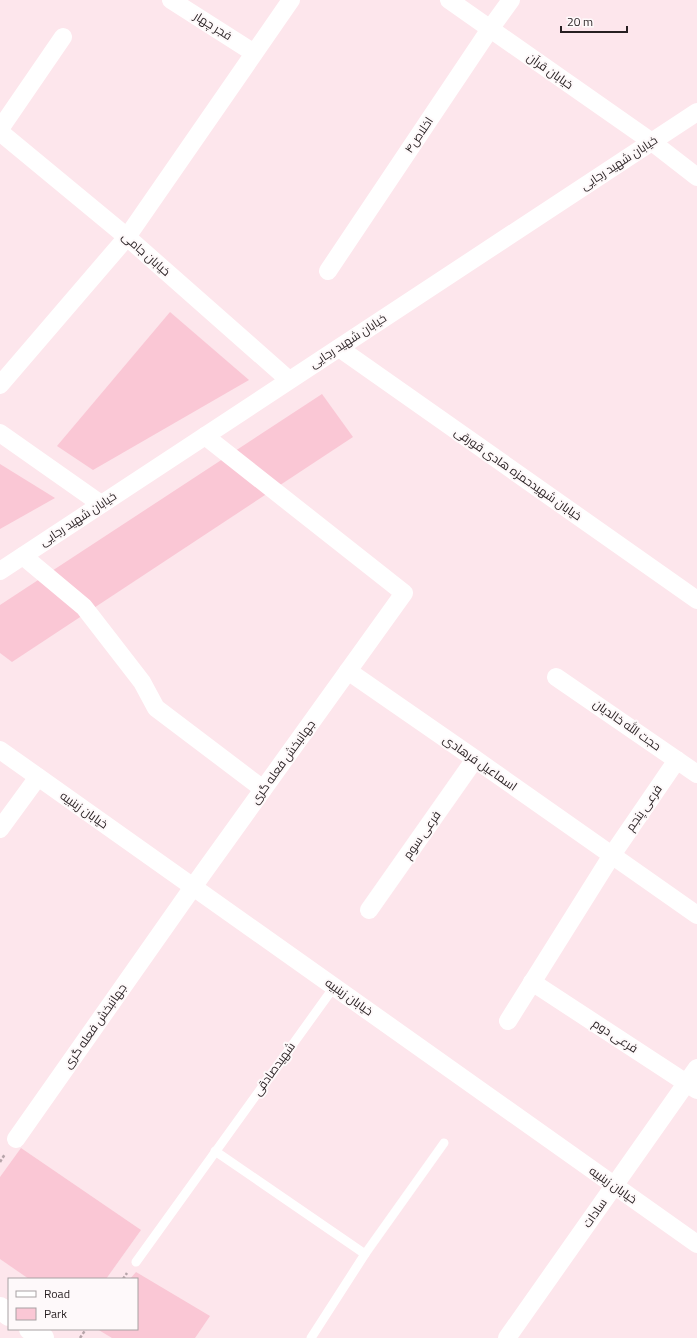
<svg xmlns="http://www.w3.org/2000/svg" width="697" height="1338" viewBox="0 0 697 1338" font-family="'Titillium Web',Cairo,sans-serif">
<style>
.green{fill:#fac7d5}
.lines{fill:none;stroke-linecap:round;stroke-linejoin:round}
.path{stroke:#b6a4a9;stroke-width:2.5;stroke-dasharray:3 2;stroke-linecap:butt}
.lane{stroke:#fff;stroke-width:9}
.street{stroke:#fff;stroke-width:18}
.secondary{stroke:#fff;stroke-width:22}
.labels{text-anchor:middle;stroke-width:4;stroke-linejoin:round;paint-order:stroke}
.street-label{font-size:12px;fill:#271f21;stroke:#fef9fa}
</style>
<rect width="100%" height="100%" fill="#fde6ec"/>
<g class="green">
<polygon points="170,312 249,380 93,470 57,446"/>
<polygon points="322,394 353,437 12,662 0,653 0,605"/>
<polygon points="0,464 55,498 0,529"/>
<polygon points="21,1148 141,1230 106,1279 29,1279 0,1259 0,1177"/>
<polygon points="136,1272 210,1316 195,1338 112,1338 97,1329 137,1329 137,1279 130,1279"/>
</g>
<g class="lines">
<g class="path">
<polyline points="0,1162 5,1154"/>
<polyline points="123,1279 127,1273"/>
<polyline points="80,1338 86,1329"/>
</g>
<g class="lane">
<polyline points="215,1151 365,1254 311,1338"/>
<polyline points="365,1254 444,1143"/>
<polyline points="136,1262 334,987"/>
</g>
<g class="street">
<polyline points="171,0 254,53"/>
<polyline points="449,0 652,142 697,177"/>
<polyline points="0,129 63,37"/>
<polyline points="0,132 127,237 289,380"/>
<polyline points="328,271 490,29 511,0"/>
<polyline points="339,348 697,600"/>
<polyline points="0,385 127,237 291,0"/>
<polyline points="0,433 101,504"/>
<polyline points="23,556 84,607 142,682 156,708 263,789"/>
<polyline points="0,571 697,112"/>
<polyline points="348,671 475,759 697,915"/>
<polyline points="556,677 697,774"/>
<polyline points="0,750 697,1244"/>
<polyline points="0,829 38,777"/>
<polyline points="369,910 475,759"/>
<polyline points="532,982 697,1090"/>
<polyline points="508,1021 612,855 677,760"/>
<polyline points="16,1139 193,887 404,593 205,436"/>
<polyline points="507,1338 697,1068"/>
</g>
<g class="secondary">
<polyline points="0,1308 9,1315"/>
<polyline points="30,1329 43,1338"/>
</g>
</g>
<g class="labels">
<g class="street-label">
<text transform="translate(213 26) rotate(32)" y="4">فجر چهار</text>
<text transform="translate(550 71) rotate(35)" y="4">خیابان قرآن</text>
<text transform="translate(419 135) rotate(-56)" y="4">اخلاص۴</text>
<text transform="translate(619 163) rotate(-33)" y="4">خیابان شهید رجایی</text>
<text transform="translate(146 254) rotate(41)" y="4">خیابان جامی</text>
<text transform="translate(348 341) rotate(-33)" y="4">خیابان شهید رجایی</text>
<text transform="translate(518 474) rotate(35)" y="4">خیابان شهیدحمزه هادی قورقی</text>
<text transform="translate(78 519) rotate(-33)" y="4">خیابان شهید رجایی</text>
<text transform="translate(627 725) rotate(35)" y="4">حجت الله خالدیان</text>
<text transform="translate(283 762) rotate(-54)" y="4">جهانبخش فعله گری</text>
<text transform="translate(480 763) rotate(35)" y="4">اسماعیل فرهادی</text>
<text transform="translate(644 808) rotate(-55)" y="4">فرعی پنجم</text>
<text transform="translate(84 810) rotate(35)" y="4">خیابان زینبیه</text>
<text transform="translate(422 835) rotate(-55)" y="4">فرعی سوم</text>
<text transform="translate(349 997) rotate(35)" y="4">خیابان زینبیه</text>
<text transform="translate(95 1026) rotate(-55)" y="4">جهانبخش فعله گری</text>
<text transform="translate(615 1036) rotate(33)" y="4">فرعی دوم</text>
<text transform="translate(274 1069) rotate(-54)" y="4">شهیدصادقی</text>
<text transform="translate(613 1185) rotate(35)" y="4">خیابان زینبیه</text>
<text transform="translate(595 1213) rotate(-55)" y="4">سادات</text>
</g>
</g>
<rect x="8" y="1278" width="130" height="52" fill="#fef9fa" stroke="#a8a2a3"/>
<rect x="16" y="1291" width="20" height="6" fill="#ffffff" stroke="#a8a2a3"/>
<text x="44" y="1298" font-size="12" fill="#271f21">Road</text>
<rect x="16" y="1308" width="20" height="12" fill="#fac7d5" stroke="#a8a2a3"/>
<text x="44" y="1318" font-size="12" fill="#271f21">Park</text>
<path d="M561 26v6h66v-6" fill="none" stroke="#271f21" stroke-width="2"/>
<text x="567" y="26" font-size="12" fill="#271f21" stroke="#fef9fa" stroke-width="3" paint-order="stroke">20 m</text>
</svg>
